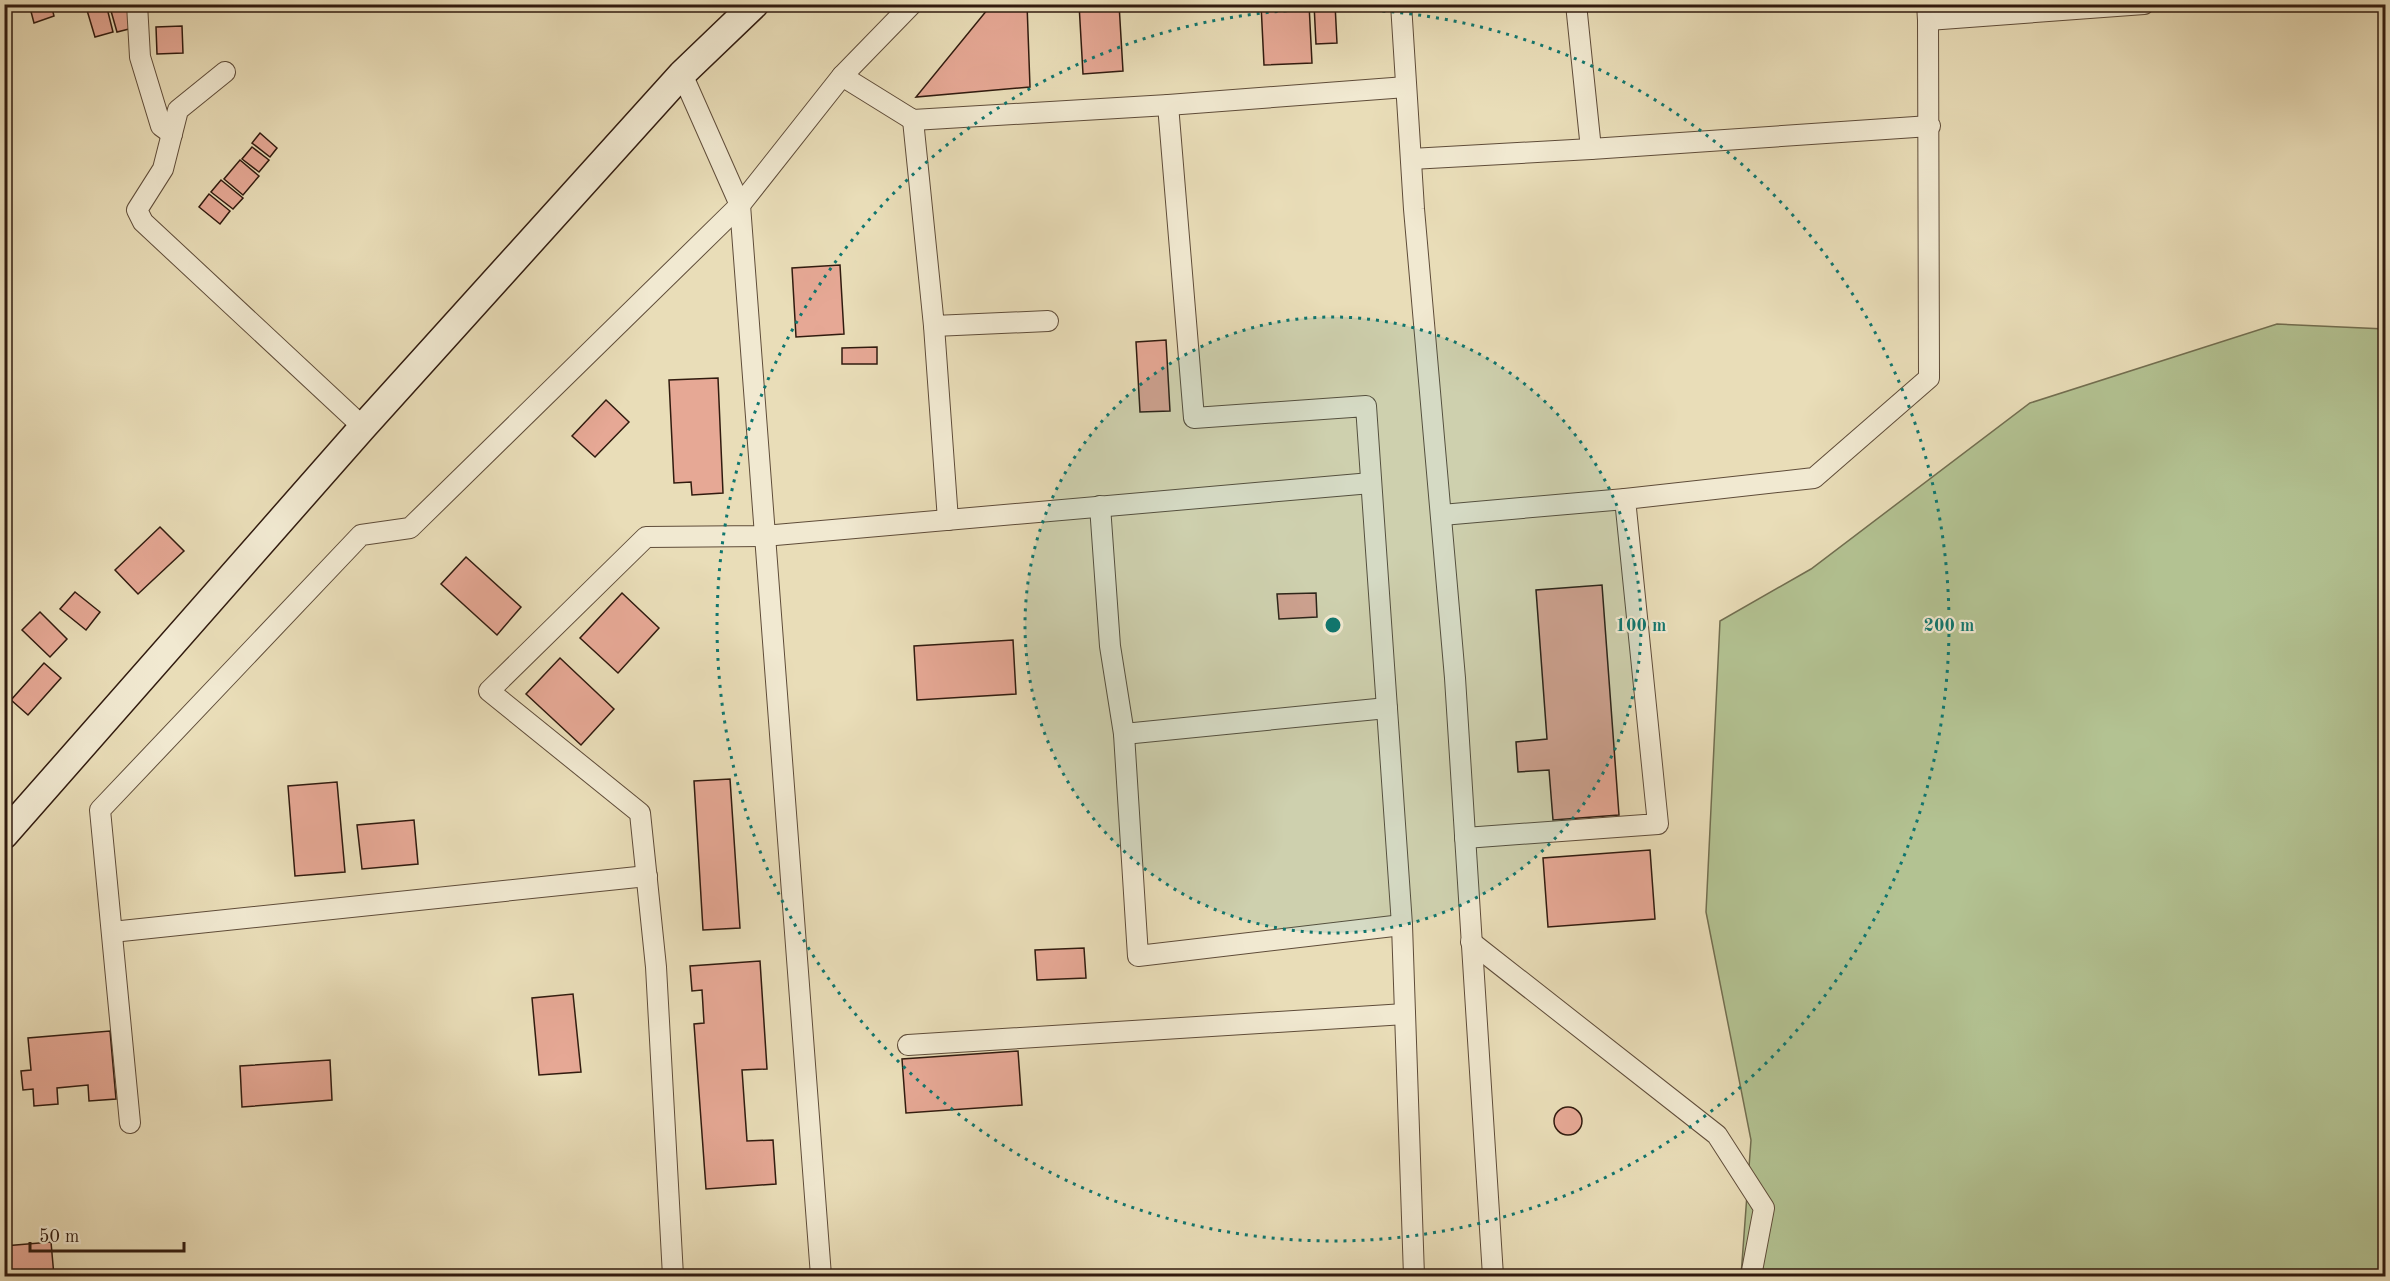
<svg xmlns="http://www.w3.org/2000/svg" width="2390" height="1281" viewBox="0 0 2390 1281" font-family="'Old Standard TT',serif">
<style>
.green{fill:#b3c292;stroke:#726e50;stroke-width:1.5}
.building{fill:#e6a895;stroke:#311b0f;stroke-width:1.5}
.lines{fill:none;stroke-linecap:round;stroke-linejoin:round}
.street-casing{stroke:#5f4c39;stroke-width:22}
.secondary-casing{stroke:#311b0f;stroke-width:30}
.street{stroke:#f1e9d1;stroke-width:20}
.secondary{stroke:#f1e9d1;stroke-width:27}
.ring{fill:none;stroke:#0f766e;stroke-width:3;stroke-dasharray:3 6}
.centre{fill:#0f766e;stroke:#f1e9d1;stroke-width:3}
.ring-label{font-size:18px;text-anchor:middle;font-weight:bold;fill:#0f766e;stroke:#f1e9d1;stroke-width:4.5;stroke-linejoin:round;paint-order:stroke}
</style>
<rect width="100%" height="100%" fill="#e9ddb8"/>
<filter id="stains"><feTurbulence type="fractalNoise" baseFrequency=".00333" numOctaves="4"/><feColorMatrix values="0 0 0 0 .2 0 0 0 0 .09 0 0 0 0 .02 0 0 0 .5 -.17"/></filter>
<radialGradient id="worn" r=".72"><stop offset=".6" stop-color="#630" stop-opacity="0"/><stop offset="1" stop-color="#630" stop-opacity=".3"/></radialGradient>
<polygon class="green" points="2277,324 2385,329 2385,1276 1741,1276 1751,1140 1706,912 1720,621 1811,569 2030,403"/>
<g class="building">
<polygon points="29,4 51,4 54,16 34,23"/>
<polygon points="95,4 106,4 113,32 95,37 86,7"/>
<polygon points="109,4 130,4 137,27 117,32"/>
<polygon points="992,4 1027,4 1030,87 916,97"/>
<polygon points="1079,4 1119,4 1123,71 1083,74"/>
<polygon points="1261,4 1309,4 1312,63 1264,65"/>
<polygon points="1314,4 1335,4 1337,43 1316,44"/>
<polygon points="182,26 183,53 157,54 156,27"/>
<polygon points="260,133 277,148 270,157 252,143"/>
<polygon points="252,147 269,160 259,172 242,159"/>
<polygon points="240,160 259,176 243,195 224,179"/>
<polygon points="221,180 243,198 233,209 211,192"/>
<polygon points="209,194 230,211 220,224 199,207"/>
<polygon points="840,265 844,334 796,337 792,268"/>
<polygon points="1166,340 1170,411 1140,412 1136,342"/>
<polygon points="877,347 877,364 842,364 842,348"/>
<polygon points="718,378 723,493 692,495 691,482 674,483 669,380"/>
<polygon points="606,400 629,422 595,457 572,436"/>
<polygon points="160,527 184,551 138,594 115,570"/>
<polygon points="466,557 521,607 497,635 441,584"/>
<polygon points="1602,585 1619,815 1553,820 1549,770 1518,772 1516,742 1547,739 1536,590"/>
<polygon points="75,592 100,612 86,630 60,609"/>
<polygon points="622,593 659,628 618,673 580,638"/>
<polygon points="1316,593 1317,617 1279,619 1277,594"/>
<polygon points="40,612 67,639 50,657 22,630"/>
<polygon points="1013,640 1016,694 917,700 914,646"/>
<polygon points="560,658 614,709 581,745 526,694"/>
<polygon points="44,663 61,678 28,715 11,700"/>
<polygon points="730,779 740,928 703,930 694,781"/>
<polygon points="337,782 345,872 295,876 288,786"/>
<polygon points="414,820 418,864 362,869 357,825"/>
<polygon points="1650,850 1655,919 1548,927 1543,858"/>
<polygon points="1084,948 1086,978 1037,980 1035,950"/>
<polygon points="760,961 767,1069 742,1070 747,1141 773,1140 776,1184 706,1189 694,1024 704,1023 702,990 692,991 690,966"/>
<polygon points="573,994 581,1072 539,1075 532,998"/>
<polygon points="110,1031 116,1099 89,1101 88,1085 57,1088 58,1104 34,1106 33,1089 23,1090 21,1071 31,1070 28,1038"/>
<polygon points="1018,1051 1022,1105 906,1113 902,1059"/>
<polygon points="330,1060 332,1100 242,1107 240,1066"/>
<circle cx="1568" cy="1121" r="14"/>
<polygon points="51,1242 54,1276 4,1276 4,1246"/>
</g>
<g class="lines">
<g class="street-casing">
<g id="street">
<polyline points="137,4 140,57 161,126 172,134"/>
<polyline points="1401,4 1414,209 1455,678 1493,1276"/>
<polyline points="1576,4 1591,149 1930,126"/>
<polyline points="1927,4 1928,20 2144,4"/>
<polyline points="225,72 178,110 163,169 137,210 143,222 363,427"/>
<polyline points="682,74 740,205 821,1276"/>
<polyline points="842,76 913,120 1168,105 1406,87"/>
<polyline points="1168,105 1194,418 1366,406 1402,925 1414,1276"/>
<polyline points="913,120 934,326 1048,321"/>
<polyline points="1411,159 1591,149"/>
<polyline points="934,326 948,520"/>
<polyline points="1100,506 1110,646 1124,734 1138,956 1402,925"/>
<polyline points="1442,515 1625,499"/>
<polyline points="1124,734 1387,708"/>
<polyline points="1465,838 1658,824 1625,499 1814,478 1929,378 1928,20"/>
<polyline points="112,932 647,876"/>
<polyline points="1471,942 1717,1135 1764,1208 1751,1276"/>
<polyline points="908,1045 1405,1014"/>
<polyline points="130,1123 100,810 361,535 410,528 740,205 842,76 912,4"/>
<polyline points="673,1276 656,967 640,813 489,691 646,537 764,536 1371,483"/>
</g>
</g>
<g class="secondary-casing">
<polyline id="secondary" points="4,835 363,427 682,74 755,4"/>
</g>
<use href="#street" class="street"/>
<use href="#secondary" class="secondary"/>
</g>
<circle cx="1333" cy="625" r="308" fill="#0f766e" fill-opacity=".12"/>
<g class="ring">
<circle cx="1333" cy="625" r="308"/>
<circle cx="1333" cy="625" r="616"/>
</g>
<circle cx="1333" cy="625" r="9" class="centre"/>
<g class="ring-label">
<text x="1641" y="631">100 m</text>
<text x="1949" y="631">200 m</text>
</g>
<rect width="2390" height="1281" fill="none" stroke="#e9ddb8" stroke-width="24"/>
<rect x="6" y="6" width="2378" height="1269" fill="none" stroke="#311b0f" stroke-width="3"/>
<rect x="12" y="12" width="2366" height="1257" fill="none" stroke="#311b0f" stroke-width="1.5"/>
<path d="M30 1242v9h154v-9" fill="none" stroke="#311b0f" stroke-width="3"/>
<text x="39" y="1242" font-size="18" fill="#311b0f" stroke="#f1e9d1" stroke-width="4.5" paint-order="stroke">50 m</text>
<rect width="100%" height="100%" filter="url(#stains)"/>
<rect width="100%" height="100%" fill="url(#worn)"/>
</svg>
